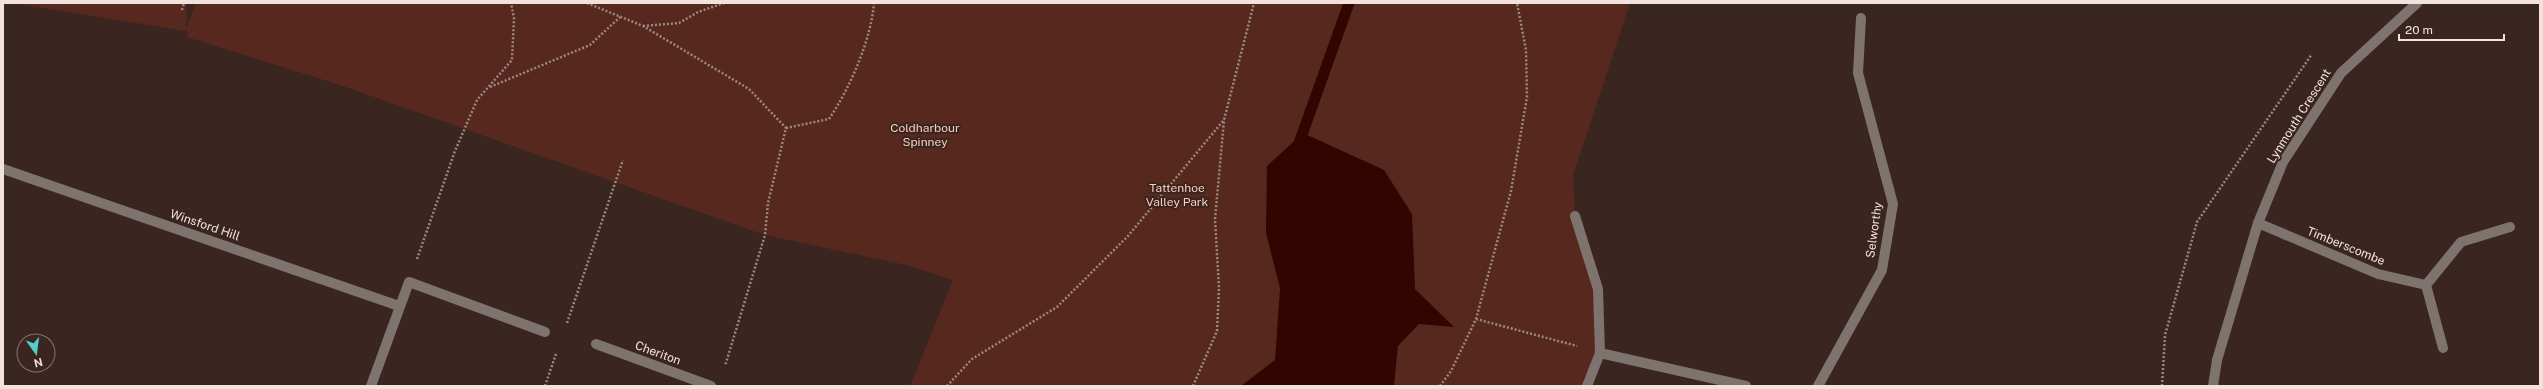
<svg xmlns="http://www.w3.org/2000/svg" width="2543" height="389" viewBox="0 0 2543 389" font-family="'Public Sans',sans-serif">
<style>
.green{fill:#57291e}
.water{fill:#310601}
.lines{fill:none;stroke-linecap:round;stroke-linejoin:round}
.stream{stroke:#310601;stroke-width:11}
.path{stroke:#9a8883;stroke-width:2.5;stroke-dasharray:2 2;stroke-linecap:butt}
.minor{stroke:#7f7370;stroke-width:10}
.labels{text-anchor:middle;stroke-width:4;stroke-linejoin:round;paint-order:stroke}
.street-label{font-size:12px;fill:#f1e2de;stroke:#3a2520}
.park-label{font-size:12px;fill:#fdcbbf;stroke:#3a2520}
</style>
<rect width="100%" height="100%" fill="#3a2520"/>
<polygon class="green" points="13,3 187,3 186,29 196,3 1630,3 1573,175 1575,216 1598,289 1600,353 1587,386 910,386 953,280 906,265 765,235 343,86 187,37 188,32 186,31"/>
<polygon class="water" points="1303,133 1384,170 1412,214 1415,289 1454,327 1419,324 1398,346 1394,386 1241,386 1275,360 1280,288 1266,233 1267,166"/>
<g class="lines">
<polyline class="stream" points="1298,146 1349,3"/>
<g class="path">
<polyline points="587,3 643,26 749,89 786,128 768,203 765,235 725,366"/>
<polyline points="182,10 184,3"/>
<polyline points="643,26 679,23 698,12 724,3"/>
<polyline points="490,87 590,45 620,17"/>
<path d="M786,128L829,119C850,88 871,40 874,3"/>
<polyline points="417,259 455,151 477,100 512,60 514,18 511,3"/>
<polyline points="1476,319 1577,346"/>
<polyline points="567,323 623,160"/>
<polyline points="545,386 556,354"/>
<polyline points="947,386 972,359 1057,307 1128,236 1223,121"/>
<polyline points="1193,386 1217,331 1219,288 1215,219 1224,120 1254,3"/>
<polyline points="1440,386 1451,371 1476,319 1511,191 1527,97 1526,50 1517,3"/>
<polyline points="2162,386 2165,335 2197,222 2312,54"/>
</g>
<g class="minor">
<polyline points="3,169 399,306"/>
<polyline points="1575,216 1598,289 1600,353 1587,386"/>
<polyline points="2258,223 2378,274 2426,285"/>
<polyline points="596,344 711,386"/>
<polyline points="2443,348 2426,285 2461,242 2510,227"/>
<polyline points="1600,353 1746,386"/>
<polyline points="371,386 409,282 545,332"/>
<polyline points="1818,386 1882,270 1893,204 1858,73 1861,18"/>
<polyline points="2213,386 2217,360 2258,223 2283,162 2341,73 2417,3"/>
</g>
</g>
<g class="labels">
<g class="street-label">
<text transform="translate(2299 116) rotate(-58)" y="4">Lynmouth Crescent</text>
<text transform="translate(205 225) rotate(19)" y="4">Winsford Hill</text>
<text transform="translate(1874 230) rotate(-82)" y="4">Selworthy</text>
<text transform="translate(2346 246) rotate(22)" y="4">Timberscombe</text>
<text transform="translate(658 353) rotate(20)" y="4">Cheriton</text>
</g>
<g class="park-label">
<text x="925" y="132">Coldharbour<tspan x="925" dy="14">Spinney</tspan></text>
<text x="1177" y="192">Tattenhoe<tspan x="1177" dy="14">Valley Park</tspan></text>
</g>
</g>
<rect width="2543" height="389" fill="none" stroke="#f1e2de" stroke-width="8"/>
<g transform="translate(36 353) rotate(166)"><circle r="19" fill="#3a2520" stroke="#83716c"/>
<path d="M0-3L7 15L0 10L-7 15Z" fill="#56cec4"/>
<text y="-6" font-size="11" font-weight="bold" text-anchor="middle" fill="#f1e2de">N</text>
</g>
<path d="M2399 34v6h105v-6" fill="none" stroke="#f1e2de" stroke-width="2"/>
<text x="2405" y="34" font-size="12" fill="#f1e2de" stroke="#3a2520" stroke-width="3" paint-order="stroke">20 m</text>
</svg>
